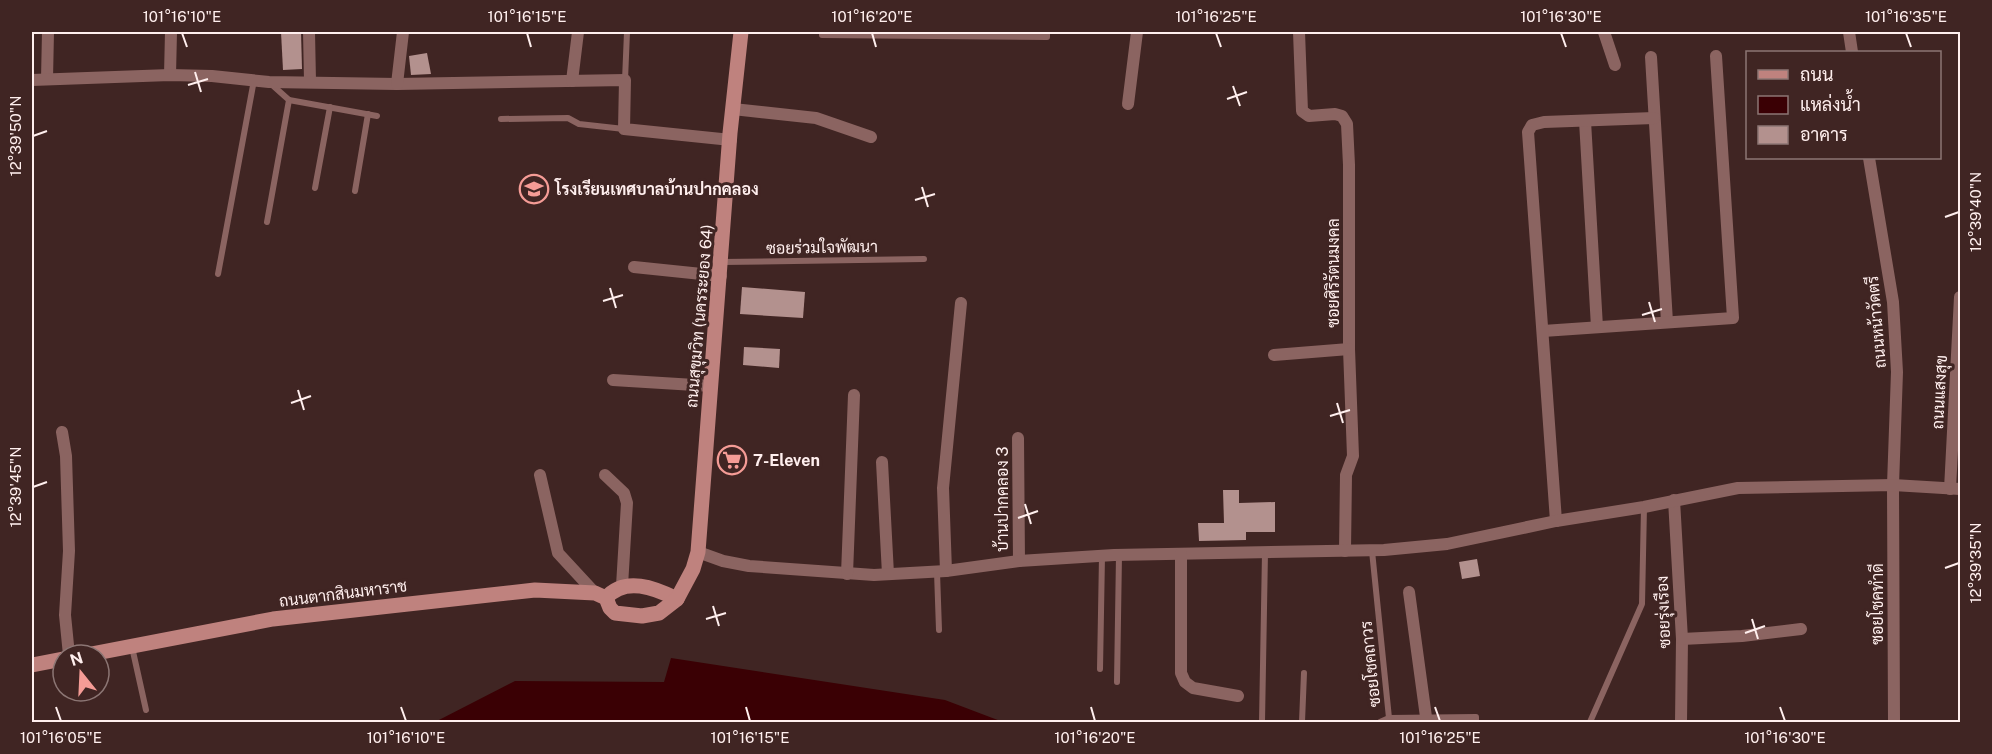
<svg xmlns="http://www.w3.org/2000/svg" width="1992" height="754" viewBox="0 0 1992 754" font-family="'Public Sans',Sarabun,sans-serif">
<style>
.water{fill:#3a0004}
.building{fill:#b3918e}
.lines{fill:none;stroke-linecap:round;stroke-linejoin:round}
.lane{stroke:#8b6461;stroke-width:6}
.street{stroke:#8b6461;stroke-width:12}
.secondary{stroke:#bf827e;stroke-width:15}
.ticks{fill:none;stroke:#ffefee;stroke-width:2}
.labels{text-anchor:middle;stroke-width:6;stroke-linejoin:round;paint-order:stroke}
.poi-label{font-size:16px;font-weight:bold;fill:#ffefee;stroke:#402523;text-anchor:start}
.street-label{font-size:16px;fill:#ffefee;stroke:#402523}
.neatline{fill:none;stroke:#ffefee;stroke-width:2}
.ticks-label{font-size:15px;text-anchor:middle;fill:#ffefee}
</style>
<rect width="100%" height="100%" fill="#402523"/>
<polygon class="water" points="671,658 945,700 1003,722 435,722 515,681 664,682"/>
<g class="building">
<polygon points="281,32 301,32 302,69 283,70"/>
<polygon points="427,53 431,74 411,75 409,56"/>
<polygon points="742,287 805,292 803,318 740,314"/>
<polygon points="744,347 780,349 779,368 743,365"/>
<polygon points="1223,490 1239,490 1239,503 1275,502 1275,532 1246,532 1246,540 1199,541 1198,523 1224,523"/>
<polygon points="1477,559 1480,576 1462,579 1459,562"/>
</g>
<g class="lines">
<g class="lane">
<polyline points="822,32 822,35 1047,37 1047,32"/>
<polyline points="625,80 627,32"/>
<polyline points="289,100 377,116"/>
<polyline points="501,119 568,118 579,124 624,129"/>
<polyline points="315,188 330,107"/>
<polyline points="355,191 368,114"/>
<polyline points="267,222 289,100 270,83"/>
<polyline points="722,262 924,259"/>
<polyline points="218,274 254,80"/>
<polyline points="1372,551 1389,718 1476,717 1476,722"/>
<polyline points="937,572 939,630"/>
<polyline points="132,647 146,710"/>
<polyline points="1100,669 1102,556"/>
<polyline points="1117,682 1119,555"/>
<polyline points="1262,722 1265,552"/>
<polyline points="1302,722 1304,673"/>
<polyline points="1380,722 1389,718"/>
<polyline points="1590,722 1642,604 1644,507"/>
</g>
<g class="street">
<polyline points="309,32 310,81"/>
<polyline points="1299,32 1302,111 1309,116 1335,114 1342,116 1347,124 1349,165 1349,349 1353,456 1346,475 1345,551"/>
<polyline points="1604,32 1615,65"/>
<polyline points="1849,32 1852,52"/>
<polyline points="1651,57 1667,322"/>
<polyline points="170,75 171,32"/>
<polyline points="47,79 48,32"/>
<polyline points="32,80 170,75 212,76 269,82 397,84 625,80 624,129 731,140"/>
<polyline points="572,81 578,32"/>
<polyline points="397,84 403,32"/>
<polyline points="1128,104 1137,32"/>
<polyline points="733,109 816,118 871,137"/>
<polyline points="1585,121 1597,327"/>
<polyline points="1869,158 1893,302 1897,372 1893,485 1894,722"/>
<polyline points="634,267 721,276"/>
<polyline points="1543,331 1733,318 1716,56"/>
<polyline points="1274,355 1349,349"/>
<polyline points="613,380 711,386"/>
<polyline points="62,432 66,456 69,551 65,615 69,655"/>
<polyline points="1018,438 1019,561"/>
<polyline points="882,462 888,574"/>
<polyline points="540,475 558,553 595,593"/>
<polyline points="605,475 624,493 627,503 622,586"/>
<polyline points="1950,489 1960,297"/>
<polyline points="1674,500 1682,639 1681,722"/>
<polyline points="1556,521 1528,132 1532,125 1544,122 1654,118"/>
<polyline points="698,552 723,561 749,566 874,575 946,571 1019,561 1114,555 1384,550 1447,544 1556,521 1644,507 1738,488 1893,485 1960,489"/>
<polyline points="1181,554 1181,673 1185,682 1193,688 1238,696"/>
<polyline points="946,571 943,488 961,303"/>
<polyline points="847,574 854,395"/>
<polyline points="1409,592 1426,717"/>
<polyline points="1682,639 1742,636 1801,629"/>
</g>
<g class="secondary">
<path d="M606,598C625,576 655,588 677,599"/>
<polyline points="86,655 273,619 535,590 595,593 606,598 610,608 615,613 642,616 659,613 677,599 693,569 698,552 730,133 741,32"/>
<polyline points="32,665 63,659"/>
</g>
</g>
<path class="ticks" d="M182,33L187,47M527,33L531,47M872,33L876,47M1216,33L1221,47M1561,33L1566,47M1906,33L1911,47M195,72L201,92M188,85L208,79M1233,86L1240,106M1227,99L1247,92M33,136L47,131M922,187L928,207M915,200L935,194M1945,217L1959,212M610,288L616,308M603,301L623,295M1649,302L1655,322M1642,315L1662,309M298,390L304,410M291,403L311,396M1337,403L1343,423M1330,416L1350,410M33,487L47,482M1025,504L1031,524M1018,518L1038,511M1945,568L1959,563M713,606L719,626M706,619L726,613M1752,619L1758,639M1745,633L1765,626M56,707L61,721M401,707L406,721M746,707L750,721M1091,707L1095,721M1435,707L1440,721M1780,707L1785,721"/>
<defs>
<g id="school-ring" transform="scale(1.5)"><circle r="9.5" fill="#402523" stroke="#f59c96" stroke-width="1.5"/><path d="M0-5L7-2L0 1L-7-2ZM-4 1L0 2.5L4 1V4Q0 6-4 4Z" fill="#f59c96"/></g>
<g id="supermarket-ring" transform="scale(1.5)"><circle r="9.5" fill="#402523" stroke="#f59c96" stroke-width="1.5"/><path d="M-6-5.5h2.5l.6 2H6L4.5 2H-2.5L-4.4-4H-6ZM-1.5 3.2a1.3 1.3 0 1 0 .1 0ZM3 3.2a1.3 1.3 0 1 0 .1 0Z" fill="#f59c96"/></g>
</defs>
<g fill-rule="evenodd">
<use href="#school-ring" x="534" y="189"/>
<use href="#supermarket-ring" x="732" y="460"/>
</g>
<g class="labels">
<g class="poi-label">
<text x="555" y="195">โรงเรียนเทศบาลบ้านปากคลอง</text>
<text x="753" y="466">7-Eleven</text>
</g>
<g class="street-label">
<text transform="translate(822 247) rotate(-1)" y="6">ซอยร่วมใจพัฒนา</text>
<text transform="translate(1333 273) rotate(-90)" y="6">ซอยศิริรัตนมงคล</text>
<text transform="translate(699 316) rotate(-85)" y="6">ถนนสุขุมวิท (นครระยอง 64)</text>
<text transform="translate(1876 322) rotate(-95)" y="6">ถนนหน้าวัดตรี</text>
<text transform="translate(1939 392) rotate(-87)" y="6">ถนนแสงสุข</text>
<text transform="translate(1002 499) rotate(-90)" y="6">บ้านปากคลอง 3</text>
<text transform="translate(343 593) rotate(-7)" y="6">ถนนตากสินมหาราช</text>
<text transform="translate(1877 604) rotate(-90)" y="6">ซอยโชคทำดี</text>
<text transform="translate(1663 612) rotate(-92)" y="6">ซอยรุ่งเรือง</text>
<text transform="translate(1370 664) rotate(-96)" y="6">ซอยโชคถาวร</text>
</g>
</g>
<rect width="1992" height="754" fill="none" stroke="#402523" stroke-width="66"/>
<rect x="1746" y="51" width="195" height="108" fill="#402523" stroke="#8c7674" stroke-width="1.5"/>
<rect x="1758" y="70" width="30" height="9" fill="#bf827e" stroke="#8c7674" stroke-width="1.5"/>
<text x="1800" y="81" font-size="18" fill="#ffefee">ถนน</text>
<rect x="1758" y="96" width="30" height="18" fill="#3a0004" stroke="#8c7674" stroke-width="1.5"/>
<text x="1800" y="111" font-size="18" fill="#ffefee">แหล่งน้ำ</text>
<rect x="1758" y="126" width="30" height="18" fill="#b3918e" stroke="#8c7674" stroke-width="1.5"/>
<text x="1800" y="141" font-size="18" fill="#ffefee">อาคาร</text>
<g transform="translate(81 673) rotate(342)"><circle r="28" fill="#402523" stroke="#8c7674" stroke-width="1.5"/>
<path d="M0-4.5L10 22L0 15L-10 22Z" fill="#f59c96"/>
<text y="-9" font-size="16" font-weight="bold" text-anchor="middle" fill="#ffefee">N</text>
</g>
<rect x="33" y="33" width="1926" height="688" class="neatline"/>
<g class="ticks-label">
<text x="182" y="22">101°16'10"E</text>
<text x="527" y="22">101°16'15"E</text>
<text x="872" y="22">101°16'20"E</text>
<text x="1216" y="22">101°16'25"E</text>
<text x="1561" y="22">101°16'30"E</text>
<text x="1906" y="22">101°16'35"E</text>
<text transform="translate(16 136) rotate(-90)" y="5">12°39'50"N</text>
<text transform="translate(1976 212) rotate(-90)" y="5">12°39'40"N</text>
<text transform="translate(16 487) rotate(-90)" y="5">12°39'45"N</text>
<text transform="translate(1976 563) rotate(-90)" y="5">12°39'35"N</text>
<text x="61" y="743">101°16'05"E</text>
<text x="406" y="743">101°16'10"E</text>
<text x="750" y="743">101°16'15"E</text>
<text x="1095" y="743">101°16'20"E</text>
<text x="1440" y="743">101°16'25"E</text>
<text x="1785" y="743">101°16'30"E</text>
</g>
</svg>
